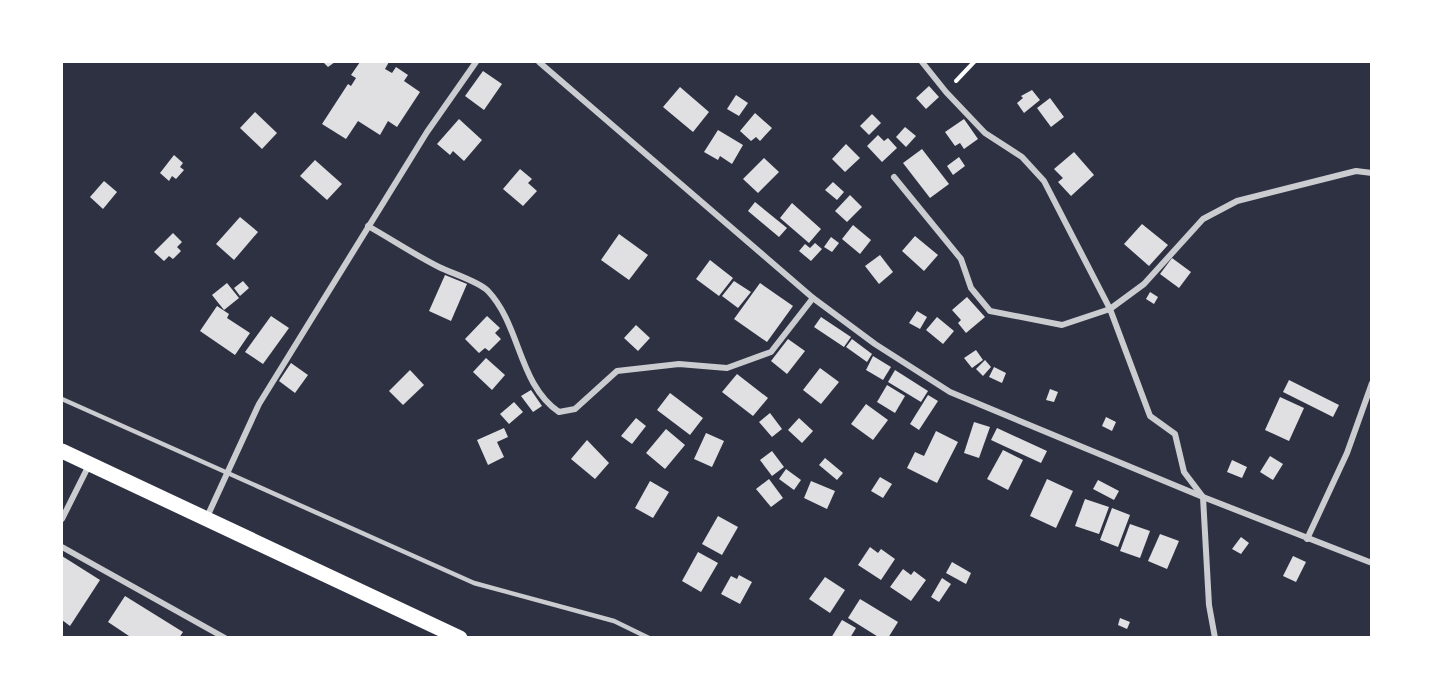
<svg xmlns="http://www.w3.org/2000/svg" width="1433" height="699" viewBox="0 0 1433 699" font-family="'DM Sans',sans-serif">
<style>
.building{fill:#e0e0e3}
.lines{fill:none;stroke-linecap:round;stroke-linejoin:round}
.path{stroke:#fff;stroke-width:4}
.service{stroke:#caccd0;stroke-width:4.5}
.minor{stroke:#caccd0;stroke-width:6}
.primary{stroke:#fff;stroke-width:15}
</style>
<rect width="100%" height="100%" fill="#2d3142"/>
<g class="building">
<polygon points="323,62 335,62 328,67"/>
<polygon points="360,62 389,62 385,69 392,73 396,67 408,75 404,81 420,92 397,127 388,121 380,135 358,121 346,139 322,124 348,84 351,86 356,78 351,75"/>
<polygon points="483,71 502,84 484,110 465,96"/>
<polygon points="929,86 939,97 926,109 916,98"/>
<polygon points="680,87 709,112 693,132 663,107"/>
<polygon points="1032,90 1040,100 1024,113 1017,103 1023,98 1021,96"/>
<polygon points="736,95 748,103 739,116 727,109"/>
<polygon points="1050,98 1064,117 1051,127 1037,108"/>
<polygon points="255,112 277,133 262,149 240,128"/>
<polygon points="755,113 772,128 760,141 756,137 751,141 740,131"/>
<polygon points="872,114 881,123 869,135 860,126"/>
<polygon points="459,119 482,140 464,161 453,151 450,155 437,144"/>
<polygon points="964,119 978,139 964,149 960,143 955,146 945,132"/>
<polygon points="905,127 916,136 906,147 896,137"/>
<polygon points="718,130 743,145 732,164 720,156 718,160 704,152"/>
<polygon points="878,135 884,141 888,138 897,148 882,162 867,146"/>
<polygon points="846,144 860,158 845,172 832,159"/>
<polygon points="922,149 949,184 930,198 903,163"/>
<polygon points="1074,152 1094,175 1071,196 1058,182 1063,178 1054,169"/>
<polygon points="174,155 183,163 180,167 184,170 176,179 172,176 169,181 160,173"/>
<polygon points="959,157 965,166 953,175 947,166"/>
<polygon points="764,158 779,172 758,193 743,179"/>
<polygon points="315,160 342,184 327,200 300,176"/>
<polygon points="520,169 532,179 528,183 537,191 523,206 503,189"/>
<polygon points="104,181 117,192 103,209 90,197"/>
<polygon points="833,182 844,192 837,200 825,190"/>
<polygon points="850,195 862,207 847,222 835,211"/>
<polygon points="755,202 787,228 779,237 748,211"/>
<polygon points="792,203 821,229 809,243 780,218"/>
<polygon points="240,217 258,232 234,260 216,244"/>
<polygon points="1142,224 1168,245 1149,266 1124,244"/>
<polygon points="853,225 871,240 860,254 842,239"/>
<polygon points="173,233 182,242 177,247 181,251 173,259 169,256 164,261 154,252"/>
<polygon points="619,234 648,255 629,280 601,260"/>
<polygon points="915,236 938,255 924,271 902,251"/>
<polygon points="831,237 839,243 832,252 824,247"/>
<polygon points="815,243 822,249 811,261 799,251 805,244 810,248"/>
<polygon points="880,255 893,272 879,284 865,266"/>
<polygon points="1172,258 1191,272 1179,288 1160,274"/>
<polygon points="710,260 733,278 719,296 696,279"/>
<polygon points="445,275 467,284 451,321 429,311"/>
<polygon points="243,281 249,288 240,296 234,288"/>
<polygon points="734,281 751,292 738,308 722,296"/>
<polygon points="227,283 239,298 224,310 212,295"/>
<polygon points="760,283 793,306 767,342 734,319"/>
<polygon points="1150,292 1158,297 1154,304 1146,299"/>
<polygon points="967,297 985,317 966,333 958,323 961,320 952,310"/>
<polygon points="217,306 229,314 227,318 250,333 235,355 200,331"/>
<polygon points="917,311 927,317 920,329 909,323"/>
<polygon points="271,316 289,328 263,364 245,352"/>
<polygon points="487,316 500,328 495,333 501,339 489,351 485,348 479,353 465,339"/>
<polygon points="821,317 851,337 844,347 814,327"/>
<polygon points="937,317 954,331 943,344 926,330"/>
<polygon points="636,325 650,338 638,351 624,338"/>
<polygon points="788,339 805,351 787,374 771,361"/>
<polygon points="852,339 872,354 867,362 846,347"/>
<polygon points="976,350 983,360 972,368 964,358"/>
<polygon points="873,356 891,367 883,380 866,370"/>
<polygon points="486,358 505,375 492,390 473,372"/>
<polygon points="985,360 991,367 983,376 976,369"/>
<polygon points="291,363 308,375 295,393 279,381"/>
<polygon points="994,367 1006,373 1002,383 989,377"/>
<polygon points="820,368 839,382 821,404 803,390"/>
<polygon points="410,370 424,385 403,405 389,391"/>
<polygon points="895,370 928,391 921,402 888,382"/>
<polygon points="737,374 768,398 753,416 722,392"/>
<polygon points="1289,380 1339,405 1333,417 1283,392"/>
<polygon points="887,385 905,396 895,413 877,402"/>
<polygon points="1050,389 1058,392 1054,402 1046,400"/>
<polygon points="531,390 542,406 533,412 521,396"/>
<polygon points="670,393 703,418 690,435 657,410"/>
<polygon points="928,395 938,401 919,430 910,424"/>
<polygon points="1280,397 1304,408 1289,441 1265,430"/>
<polygon points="514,402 523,412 509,424 500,414"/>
<polygon points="866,404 888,420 873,440 851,424"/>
<polygon points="770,413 782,429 772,437 759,422"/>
<polygon points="1106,417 1116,422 1112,431 1102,426"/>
<polygon points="636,418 646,426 632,444 621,436"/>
<polygon points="799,418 813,431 802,443 788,430"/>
<polygon points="974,422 990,427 979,458 964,453"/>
<polygon points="504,428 508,437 497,442 504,457 488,465 477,440"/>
<polygon points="997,428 1047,451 1041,463 991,440"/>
<polygon points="666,429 685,445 665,469 646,453"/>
<polygon points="936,431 958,442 937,483 907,468 915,452 924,456"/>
<polygon points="706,433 724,441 712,467 694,459"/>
<polygon points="587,440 609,463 595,479 571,459"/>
<polygon points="1003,450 1023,460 1008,490 987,479"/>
<polygon points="772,451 784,467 772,476 760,460"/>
<polygon points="1270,456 1283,464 1273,480 1260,472"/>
<polygon points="825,458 843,473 837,480 819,465"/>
<polygon points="1232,460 1247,467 1242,478 1227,472"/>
<polygon points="786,469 801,480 794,490 779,479"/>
<polygon points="880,477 892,484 883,498 871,491"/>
<polygon points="769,479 783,498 771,507 756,489"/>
<polygon points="1047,479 1073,491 1056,528 1030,516"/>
<polygon points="1098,480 1119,491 1114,500 1093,489"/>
<polygon points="650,481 669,492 653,518 635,508"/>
<polygon points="811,481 835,491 827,509 804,498"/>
<polygon points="1085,499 1109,507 1099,534 1075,526"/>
<polygon points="1112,508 1130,515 1118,547 1100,540"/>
<polygon points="718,516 738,527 722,555 702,544"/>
<polygon points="1130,524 1150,531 1140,558 1120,551"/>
<polygon points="1160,534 1179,541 1167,569 1148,561"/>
<polygon points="1241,537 1249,543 1241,554 1232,549"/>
<polygon points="870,547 878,553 881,549 895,559 881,580 858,565"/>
<polygon points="698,552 718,563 701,592 682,581"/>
<polygon points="62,556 100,580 70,626 62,620"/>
<polygon points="1293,556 1306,562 1296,582 1283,576"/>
<polygon points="952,562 971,573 966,584 946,573"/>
<polygon points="903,569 911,575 914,571 926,580 911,601 890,587"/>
<polygon points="739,575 752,582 740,604 721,594 731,576 737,579"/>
<polygon points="825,577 845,590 830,613 809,599"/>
<polygon points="942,578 951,584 939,602 931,597"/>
<polygon points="125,596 183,632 179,638 132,638 108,622"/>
<polygon points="860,599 898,622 888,638 880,638 848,618"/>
<polygon points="1120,618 1130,622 1127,629 1118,625"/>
<polygon points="842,620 856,628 850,638 831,638"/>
</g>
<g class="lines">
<polyline class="path" points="956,81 974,62"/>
<polyline class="service" points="62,399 474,583 614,621 649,638"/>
<g class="minor">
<polyline points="539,62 813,298 875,344 950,392 1203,497 1372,563"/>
<polyline points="922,62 946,92 985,133 1022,157 1044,181 1110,309 1150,416 1175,434 1184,472 1203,497 1209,605 1215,638"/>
<polyline points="894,177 961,259 971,288 990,311 1062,325 1110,309 1144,284 1203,219 1237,201 1356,171 1372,173"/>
<path d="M368,226C391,239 415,255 439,267C451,273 480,282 488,291C521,326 518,384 559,412L575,409L617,371L679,364L727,368L771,352L813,298"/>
<polyline points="207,517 259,404 427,132 476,62"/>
<polyline points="62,519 89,465"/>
<polyline points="1307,539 1347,453 1372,383"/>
<polyline points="62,547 225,638"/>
</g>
<polyline class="primary" points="62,451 460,638"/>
</g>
<rect width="1433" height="699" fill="none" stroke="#ffffff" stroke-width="126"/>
</svg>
